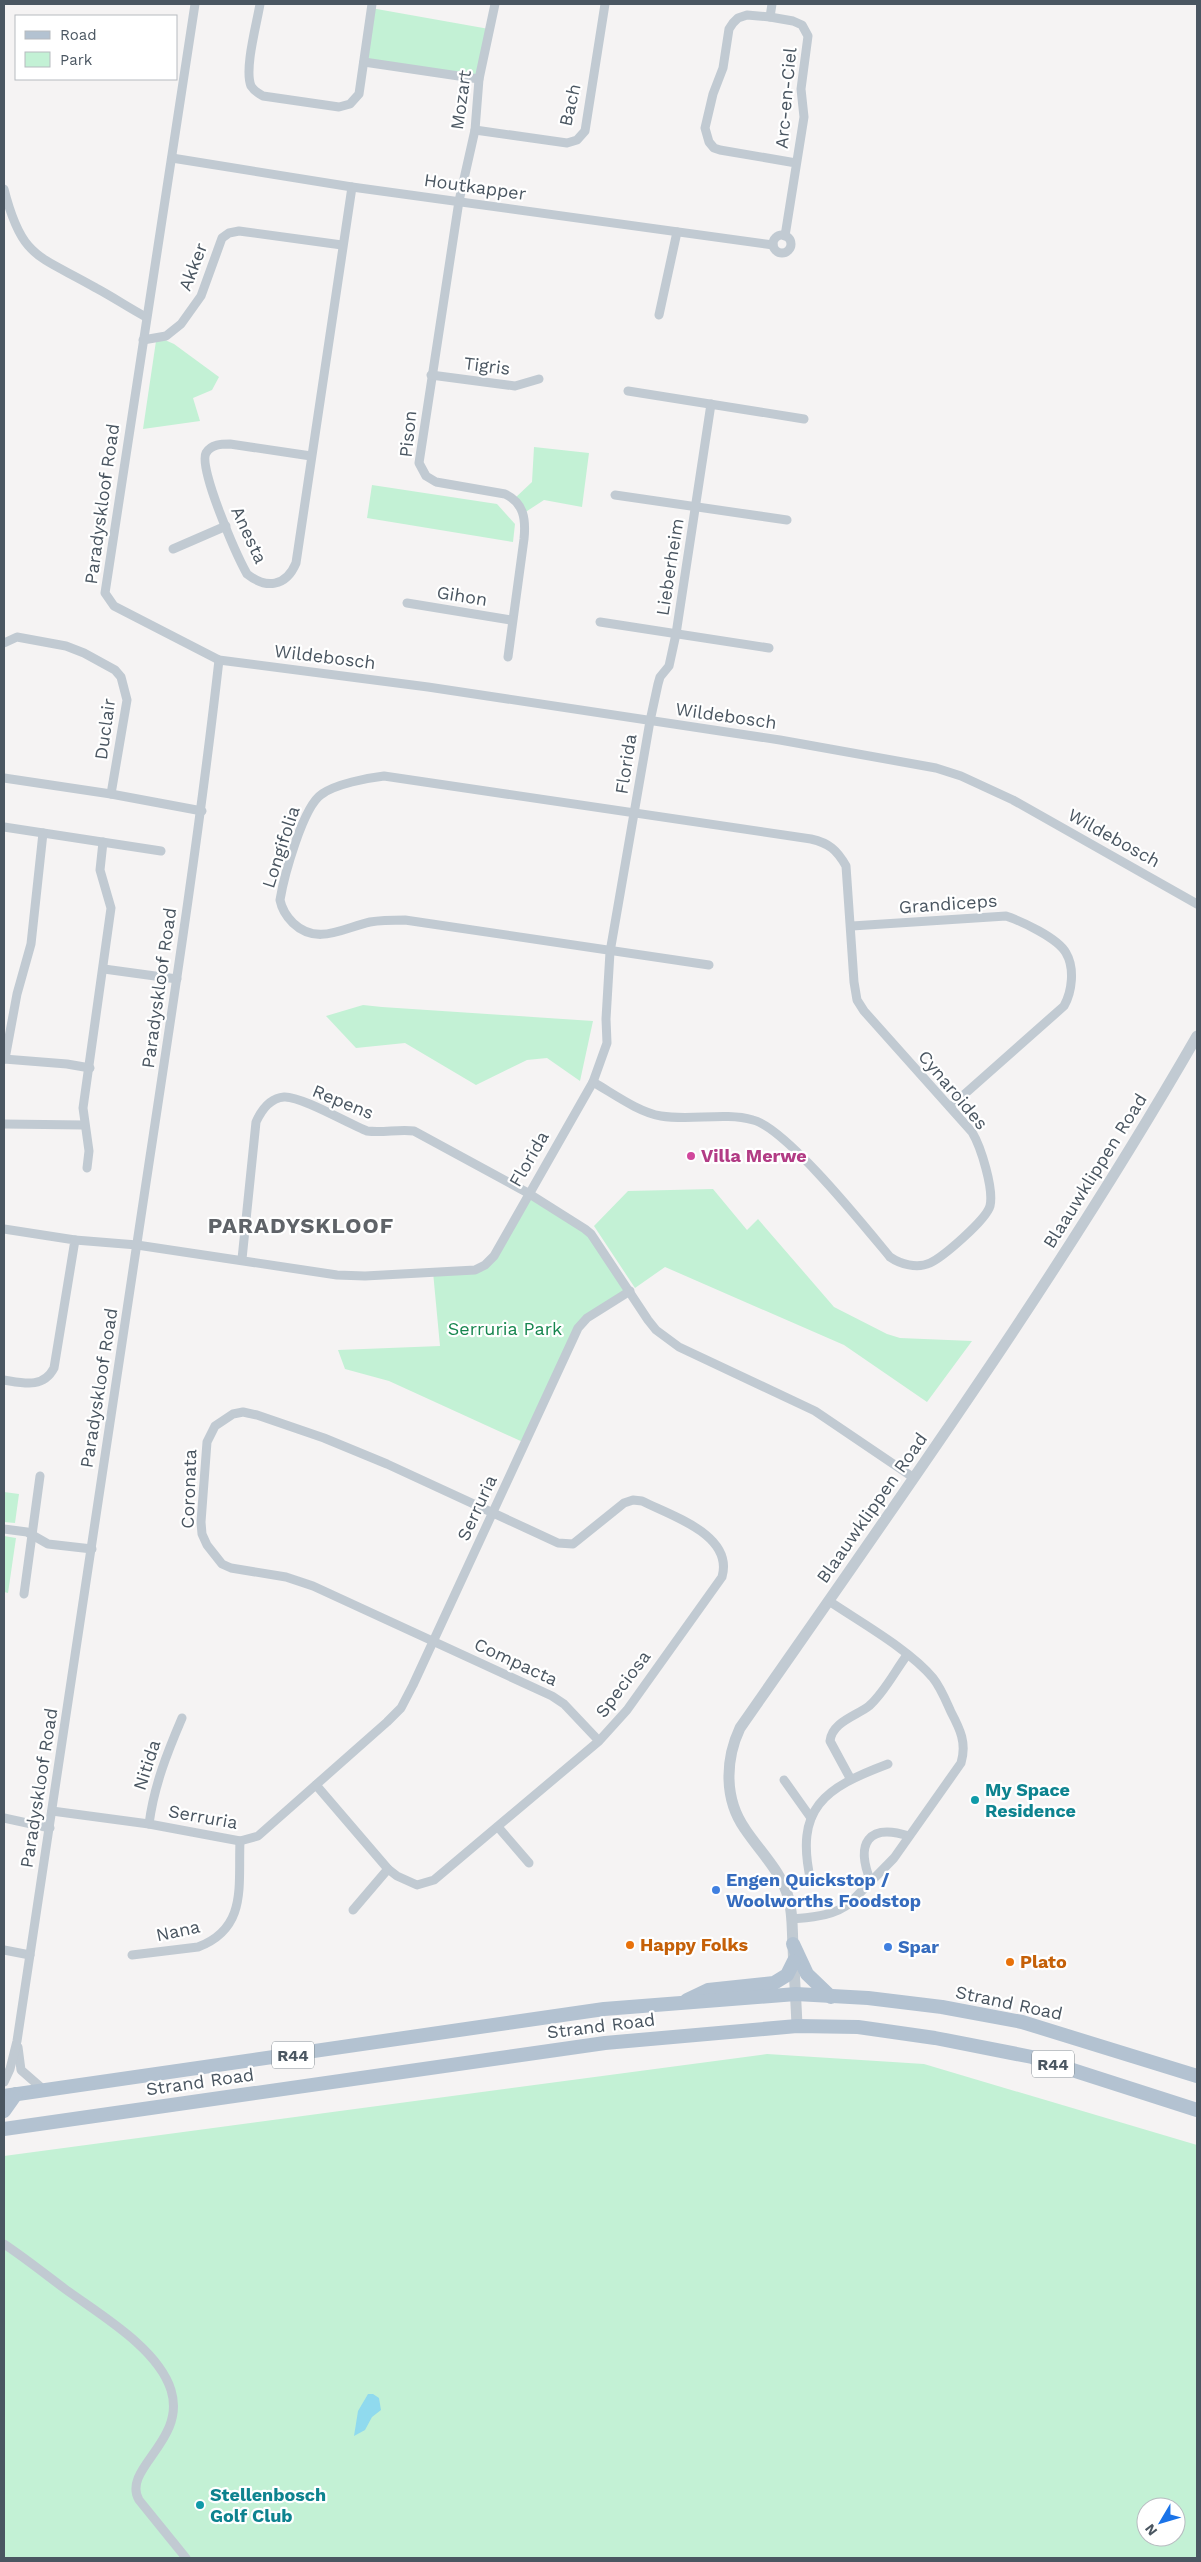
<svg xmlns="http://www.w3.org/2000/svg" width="1201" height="2562" viewBox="0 0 1201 2562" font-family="'Work Sans',sans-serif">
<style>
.green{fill:#c3f1d5;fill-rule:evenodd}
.water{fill:#90daee}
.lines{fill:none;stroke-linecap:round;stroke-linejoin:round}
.minor{stroke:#c1cad2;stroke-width:9}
.tertiary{stroke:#c1cad2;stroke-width:11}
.primary{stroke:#b3c2d1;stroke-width:14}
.hotel-dot{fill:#d1479c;stroke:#fff;stroke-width:2}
.culture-dot{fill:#0f9aa8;stroke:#fff;stroke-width:2}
.shop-dot{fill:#3f7fe0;stroke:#fff;stroke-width:2}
.food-dot{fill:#e8710a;stroke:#fff;stroke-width:2}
.labels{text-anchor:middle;stroke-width:4.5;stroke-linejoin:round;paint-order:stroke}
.shield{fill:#fff;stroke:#808990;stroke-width:1}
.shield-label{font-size:16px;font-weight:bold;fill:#4a5661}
.street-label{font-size:18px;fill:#4a5661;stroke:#fff}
.hotel-label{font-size:18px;font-weight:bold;fill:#b23c85;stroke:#fff;text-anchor:start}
.park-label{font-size:18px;fill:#17864f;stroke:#fff}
.culture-label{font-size:18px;font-weight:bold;fill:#0d838f;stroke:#fff;text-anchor:start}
.shop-label{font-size:18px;font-weight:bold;fill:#366cbe;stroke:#fff;text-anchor:start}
.food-label{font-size:18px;font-weight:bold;fill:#c56008;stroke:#fff;text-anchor:start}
.district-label{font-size:22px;font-weight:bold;letter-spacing:1px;fill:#5f6368;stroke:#fff}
</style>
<rect width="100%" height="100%" fill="#f5f3f3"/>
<g class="green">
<polygon points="371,8 489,29 479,79 364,62"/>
<polygon points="165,340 174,344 219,377 212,390 193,398 200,421 143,429 156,341"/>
<polygon points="534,447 589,453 582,507 544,500 524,513 514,499 532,482"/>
<polygon points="372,485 497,504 515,524 513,542 367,518"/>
<polygon points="363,1005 382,1007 593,1021 580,1081 547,1058 527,1060 476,1085 405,1043 356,1048 326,1016"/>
<polygon points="713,1189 747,1230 758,1219 834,1307 887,1334 900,1338 972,1341 927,1402 844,1345 665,1267 635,1288 594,1226 628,1191"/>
<polygon points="528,1193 585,1229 630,1291 587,1318 525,1443 389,1381 345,1369 338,1350 440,1346 433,1272 485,1265"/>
<polygon points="4,1492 19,1494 15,1523 4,1522"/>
<polygon points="4,1536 16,1538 8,1593 4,1592"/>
<path d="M767,2054L924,2064L1197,2145V2558H4V2156ZM1146,2507H1176V2537H1146Z"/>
</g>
<polygon class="water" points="368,2394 373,2394 379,2398 381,2410 372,2417 365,2430 354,2436 358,2411"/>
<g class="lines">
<g class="minor">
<polyline points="195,4 105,593 114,606 219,660 428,687 780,740 936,768 961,776 1013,800 1197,904"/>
<path d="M260,4C257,23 244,69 251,86C254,91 258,93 263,96L339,107L350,104L359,94L372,4"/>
<path d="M495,4L479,79L475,130L459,201L419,463L426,476L436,482L505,494C524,503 526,519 524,539L508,657"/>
<polyline points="770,17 772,4"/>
<polyline points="364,62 479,79"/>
<polyline points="475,130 567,143 577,140 585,131 605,4"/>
<polyline points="172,158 352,187 773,245"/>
<path d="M4,189C22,260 39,255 96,288C113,297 129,308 146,317"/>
<circle cx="782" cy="244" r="9"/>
<polyline points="785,236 804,117 801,89 808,36 802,25 793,21 770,17 747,15 738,18 733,23 729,29 723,68 713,94 705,128 709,142 714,148 720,150 796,163"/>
<polyline points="659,315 677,232"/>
<polyline points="143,340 166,336 181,324 201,296 222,238 229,233 239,231 342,245"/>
<polyline points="431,375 515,386 539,379"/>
<polyline points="628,391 804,419"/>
<path d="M311,456L230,444C222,444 211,444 206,453C198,468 237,556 247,574C266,589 286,587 296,563L352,187"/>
<polyline points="615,495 787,520"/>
<polyline points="173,549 226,526"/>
<polyline points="407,603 511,620"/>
<polyline points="600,622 769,648"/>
<polyline points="4,643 17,637 66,646 84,653 115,670 121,677 127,700 111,794"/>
<polyline points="4,778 111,794 202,811"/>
<polyline points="4,827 161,851"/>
<path d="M852,926L1006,916C1021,921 1058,938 1066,953C1075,968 1072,992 1064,1006L950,1107"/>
<polyline points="104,969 177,979"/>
<polyline points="4,1059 67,1064 90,1068"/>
<polyline points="5,1059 17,994 31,944 43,833"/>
<path d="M593,1082C614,1094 638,1112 661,1116C691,1121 724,1112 753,1120C786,1128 865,1227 890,1257C900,1264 917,1269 930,1263C943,1257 986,1220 990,1206C994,1189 981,1147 972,1132L864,1011L857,1000L854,982L846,866C837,850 829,843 811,839L384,776C367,778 336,784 322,794C303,806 284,876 280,900C282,910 286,916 293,923C317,946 343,928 370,922C382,920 393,920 405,920L709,965"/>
<polyline points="4,1124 84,1125"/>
<polyline points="87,1168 89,1151 83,1108 111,908 100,870 103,842"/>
<path d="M4,1229L75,1240L54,1368C43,1389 23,1383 4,1380"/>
<polyline points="75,1240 137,1245 337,1275 365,1276 475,1270 485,1265 494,1256 593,1082 607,1043 606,1019 610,952 650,721 658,684 660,677 669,666 676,634 711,404"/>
<path d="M242,1259L256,1122C261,1111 270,1098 284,1097C301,1096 349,1124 367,1131C383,1133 399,1129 414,1131L528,1193L585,1229L591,1234L648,1320L656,1330L679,1347L815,1411L914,1478"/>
<polyline points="4,1529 27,1532 48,1544 92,1549"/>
<polyline points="24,1594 40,1476"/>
<path d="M850,1778L830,1741C832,1722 856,1716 869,1706C884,1693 895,1671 907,1655"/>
<polyline points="784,1780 811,1818"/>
<path d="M316,1785L388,1869L397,1876L417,1885L434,1880L599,1741L627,1710L722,1577C734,1535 672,1516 642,1501L633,1500L624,1503L573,1544L558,1543L387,1464L324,1438L257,1415L243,1412L233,1414L215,1426L207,1442L201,1522L202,1534L207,1545L222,1564L231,1568L286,1577L313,1586L552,1696L564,1704L599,1741"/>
<polyline points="52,1811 149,1824 240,1841 258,1836 387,1722 401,1708 413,1685 578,1328 587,1318 630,1291"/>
<polyline points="4,1818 50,1828"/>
<path d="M149,1824C154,1786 167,1753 182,1718"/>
<polyline points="498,1827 529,1863"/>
<path d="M811,1882C794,1808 824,1788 888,1764"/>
<path d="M871,1882C855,1843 868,1823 909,1836"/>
<polyline points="353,1910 388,1869"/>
<path d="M792,1919C812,1917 834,1916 850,1903L894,1858L961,1763C967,1743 960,1729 951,1712C946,1701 941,1688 933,1678C910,1650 860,1622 829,1601"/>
<polyline points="4,1950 30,1955"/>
<path d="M132,1955L198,1947C248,1928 238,1885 240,1841"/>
<polyline points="18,2047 21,2070 45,2091"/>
<path d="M4,2082L10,2069L17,2041C58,1776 98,1510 137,1243C166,1049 197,855 219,660"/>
<path d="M4,2244C25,2258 45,2274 65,2289C99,2314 158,2348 171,2390C187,2441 121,2469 139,2500L186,2558"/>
</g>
<path class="tertiary" d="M797,2026C796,1999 794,1973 793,1946C792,1931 793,1915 789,1900C782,1872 761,1853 745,1829C724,1799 725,1760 740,1728C898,1501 1059,1276 1197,1036"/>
<g class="primary">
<polyline points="793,1944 807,1974 831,1997"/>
<polyline points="687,2000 708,1990 774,1983 787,1975 794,1961"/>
<polyline points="4,2096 604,2009 796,1994 868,1998 942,2007 1022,2022 1197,2076"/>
<polyline points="4,2111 16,2094"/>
<polyline points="4,2129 605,2043 797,2026 858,2027 935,2038 1032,2057 1197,2110"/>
</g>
</g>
<circle class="hotel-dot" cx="691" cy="1156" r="5"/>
<g class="culture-dot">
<circle cx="975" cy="1800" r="5"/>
<circle cx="200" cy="2505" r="5"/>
</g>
<g class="shop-dot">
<circle cx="716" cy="1890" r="5"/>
<circle cx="888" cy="1947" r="5"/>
</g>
<g class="food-dot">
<circle cx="630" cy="1945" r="5"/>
<circle cx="1010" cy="1962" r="5"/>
</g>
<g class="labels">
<g class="shield">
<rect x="272" y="2041.5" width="42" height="27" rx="4"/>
<rect x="1032" y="2050.5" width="42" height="27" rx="4"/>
</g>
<g class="shield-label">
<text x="293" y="2061">R44</text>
<text x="1053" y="2070">R44</text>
</g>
<g class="street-label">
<text transform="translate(786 98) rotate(-85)" y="6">Arc-en-Ciel</text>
<text transform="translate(461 100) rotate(-82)" y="6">Mozart</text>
<text transform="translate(570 105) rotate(-77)" y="6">Bach</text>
<text transform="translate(475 187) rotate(8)" y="6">Houtkapper</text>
<text transform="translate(193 267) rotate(-69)" y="6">Akker</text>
<text transform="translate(487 366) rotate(7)" y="6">Tigris</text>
<text transform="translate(408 434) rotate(-84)" y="6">Pison</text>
<text transform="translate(102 504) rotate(-82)" y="6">Paradyskloof Road</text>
<text transform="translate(249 535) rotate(65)" y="6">Anesta</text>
<text transform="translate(670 567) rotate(-81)" y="6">Lieberheim</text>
<text transform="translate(462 596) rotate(9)" y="6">Gihon</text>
<text transform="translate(325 657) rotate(7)" y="6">Wildebosch</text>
<text transform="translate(726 716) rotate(8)" y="6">Wildebosch</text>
<text transform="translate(105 729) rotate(-82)" y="6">Duclair</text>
<text transform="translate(626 764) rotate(-81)" y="6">Florida</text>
<text transform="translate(1114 838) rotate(29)" y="6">Wildebosch</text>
<text transform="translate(281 847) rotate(-72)" y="6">Longifolia</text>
<text transform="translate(948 904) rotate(-4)" y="6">Grandiceps</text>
<text transform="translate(159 988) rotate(-82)" y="6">Paradyskloof Road</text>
<text transform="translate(953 1090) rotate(50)" y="6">Cynaroides</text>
<text transform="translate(343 1102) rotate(22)" y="6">Repens</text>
<text transform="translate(529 1159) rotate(-60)" y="6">Florida</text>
<text transform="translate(1095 1171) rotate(-58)" y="6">Blaauwklippen Road</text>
<text transform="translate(99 1388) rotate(-81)" y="6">Paradyskloof Road</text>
<text transform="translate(189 1489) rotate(-88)" y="6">Coronata</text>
<text transform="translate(477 1508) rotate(-65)" y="6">Serruria</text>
<text transform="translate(872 1508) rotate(-55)" y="6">Blaauwklippen Road</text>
<text transform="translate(516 1662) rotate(25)" y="6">Compacta</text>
<text transform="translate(623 1684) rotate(-53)" y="6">Speciosa</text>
<text transform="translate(147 1765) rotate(-72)" y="6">Nitida</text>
<text transform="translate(39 1788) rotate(-81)" y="6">Paradyskloof Road</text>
<text transform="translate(203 1817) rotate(10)" y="6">Serruria</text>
<text transform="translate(178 1931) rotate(-12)" y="6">Nana</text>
<text transform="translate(1009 2003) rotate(12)" y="6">Strand Road</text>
<text transform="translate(601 2026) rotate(-7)" y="6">Strand Road</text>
<text transform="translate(200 2082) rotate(-8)" y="6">Strand Road</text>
</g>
<g class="hotel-label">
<text x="701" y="1162">Villa Merwe</text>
</g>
<g class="park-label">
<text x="505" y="1335">Serruria Park</text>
</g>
<g class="culture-label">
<text x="985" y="1796">My Space<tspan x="985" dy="21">Residence</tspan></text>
<text x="210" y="2501">Stellenbosch<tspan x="210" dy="21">Golf Club</tspan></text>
</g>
<g class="shop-label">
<text x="726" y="1886">Engen Quickstop /<tspan x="726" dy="21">Woolworths Foodstop</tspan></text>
<text x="898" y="1953">Spar</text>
</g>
<g class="food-label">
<text x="640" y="1951">Happy Folks</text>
<text x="1020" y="1968">Plato</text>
</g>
<g class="district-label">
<text x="301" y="1233">PARADYSKLOOF</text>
</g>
</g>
<rect width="1201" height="2562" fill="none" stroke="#4a5661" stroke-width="10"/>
<rect x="15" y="15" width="162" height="65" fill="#ffffff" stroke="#b7bbc0"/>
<rect x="25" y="31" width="25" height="8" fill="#b3c2d1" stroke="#b7bbc0"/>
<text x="60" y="40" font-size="15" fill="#4a5661">Road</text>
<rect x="25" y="52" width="25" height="15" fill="#c3f1d5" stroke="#b7bbc0"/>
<text x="60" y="65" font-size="15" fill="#4a5661">Park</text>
<g transform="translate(1161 2522) rotate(232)"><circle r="24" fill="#ffffff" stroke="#b7bbc0"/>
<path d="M0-4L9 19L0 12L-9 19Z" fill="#1a73e8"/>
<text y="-8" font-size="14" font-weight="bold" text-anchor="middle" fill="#4a5661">N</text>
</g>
</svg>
